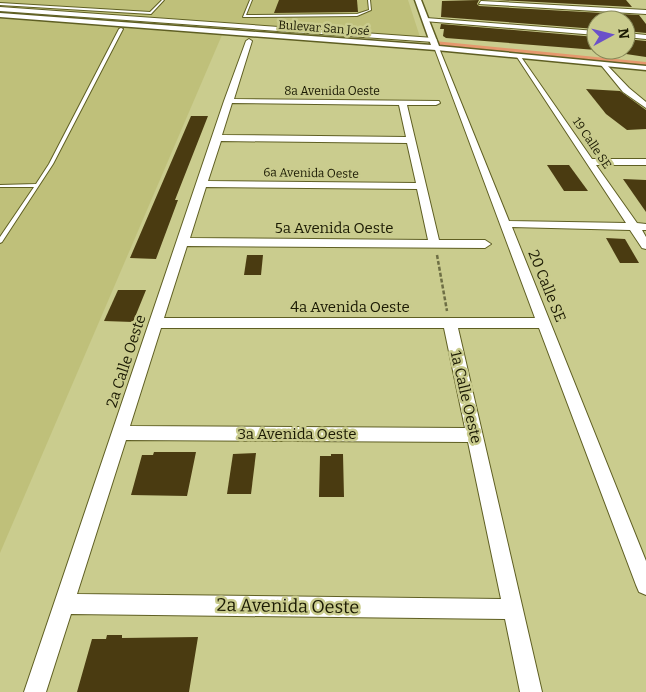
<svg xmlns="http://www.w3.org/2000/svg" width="646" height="692" viewBox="0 0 646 692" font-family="Bitter,serif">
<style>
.built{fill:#bfc07a}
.green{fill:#e5986e}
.building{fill:#4a3b11}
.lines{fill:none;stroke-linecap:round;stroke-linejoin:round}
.service-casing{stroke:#5f5f23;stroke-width:2}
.minor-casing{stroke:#5f5f23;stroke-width:2}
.tertiary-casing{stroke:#5f5f23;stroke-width:3}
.path{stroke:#6e6f45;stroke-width:2.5;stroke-dasharray:4 2;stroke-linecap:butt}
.service{fill:#fff;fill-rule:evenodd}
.minor{fill:#fff;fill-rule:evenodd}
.tertiary{fill:#fff;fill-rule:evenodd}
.labels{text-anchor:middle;stroke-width:5;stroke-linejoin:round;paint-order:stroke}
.far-street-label{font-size:12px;fill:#1b1a03;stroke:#cacc8e}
.street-label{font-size:15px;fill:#1b1a03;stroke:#cacc8e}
.near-street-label{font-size:18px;fill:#1b1a03;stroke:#cacc8e}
</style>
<rect width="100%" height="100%" fill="#cacc8e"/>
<g class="built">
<polygon points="0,0 408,0 420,37 0,7"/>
<polygon points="0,18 222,35 0,553"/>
</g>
<polygon class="green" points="434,41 646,62 646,69 437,48"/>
<g class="building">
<polygon points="279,0 357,0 358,12 274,13"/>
<polygon points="479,0 477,4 479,6 639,15 646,24 646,33 626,31 626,20 596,20 596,29 441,17 442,1"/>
<polygon points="497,0 626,0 632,7"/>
<polygon points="441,24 596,37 596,50 446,38 443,36 444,29 440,29"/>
<polygon points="626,39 646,41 646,57 626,54"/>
<polygon points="586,89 620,91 646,110 646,129 627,130 606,114"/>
<polygon points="191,116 208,116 175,200 178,200 156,259 130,258"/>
<polygon points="547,165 569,165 588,191 564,191"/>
<polygon points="623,179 646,180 646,212"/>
<polygon points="606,238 625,239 639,263 620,263"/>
<polygon points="247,255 263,255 261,275 244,275"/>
<polygon points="118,290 146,290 133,322 104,321"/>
<polygon points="154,452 196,452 187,496 131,495 142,455 153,455"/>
<polygon points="256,453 251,494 227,494 233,454"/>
<polygon points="331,454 343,454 344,497 319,497 320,456 331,456"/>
<polygon points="107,635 122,635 122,638 198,637 189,692 77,692 92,639 106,639"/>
</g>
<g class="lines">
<g class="service-casing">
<g id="service">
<polygon points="162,0 164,0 151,14 0,5 0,3 150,12"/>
<polygon points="250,0 252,0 246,15 357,14 369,10 368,0 370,0 371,10 357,16 243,17"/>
<polygon points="121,28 123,29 53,164 2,242 0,243 0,237 34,187 0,187 0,185 36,184 49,164 119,29"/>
</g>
</g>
<g class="minor-casing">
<g id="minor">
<polygon points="481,1 646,10 646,14 479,4"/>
<polygon points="0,7 434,38 437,40 434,42 0,11"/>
<polygon points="426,18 596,31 596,35 424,21"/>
<polygon points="626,33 646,35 646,39 626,37"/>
<path d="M249,39L252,41L234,99L439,101L440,103L436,105H407L439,240H485L491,244L485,248L187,246L164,318H535L434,47L439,48L509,221L626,223L515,54H519L592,159H646V165H596L637,223L646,224V230H642L646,237V249L642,248L630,230L512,227L646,561V595L639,592L636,585L539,328H458L542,692H520L505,619L71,614L46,692H24L224,101L246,41ZM232,103L399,105L406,137L222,135ZM221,141L407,143L416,183L208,181ZM206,187L417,189L428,240L190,238ZM161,328H444L465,428L130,426ZM126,440L468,442L501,599L77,594Z"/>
<polygon points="601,63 605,63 629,88 646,102 646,108 623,92 601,65"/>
</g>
</g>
<g class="tertiary-casing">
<polygon id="tertiary" points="415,0 421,0 439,46 646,66 646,70 436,50 0,17 0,13 431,45"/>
</g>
<polyline class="path" points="437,255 447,311"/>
<use href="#service" class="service"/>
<use href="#minor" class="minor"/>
<use href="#tertiary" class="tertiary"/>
</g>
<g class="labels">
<g class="far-street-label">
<text transform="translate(324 28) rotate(4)" y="4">Bulevar San José</text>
<text x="332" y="95">8a Avenida Oeste</text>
<text transform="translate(592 143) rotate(56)" y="4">19 Calle SE</text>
<text transform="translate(311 173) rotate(1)" y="4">6a Avenida Oeste</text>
</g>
<g class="street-label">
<text x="334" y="233">5a Avenida Oeste</text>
<text transform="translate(547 286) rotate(68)" y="5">20 Calle SE</text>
<text x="350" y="312">4a Avenida Oeste</text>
<text transform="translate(126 361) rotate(-72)" y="5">2a Calle Oeste</text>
<text transform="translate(466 397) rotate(77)" y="5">1a Calle Oeste</text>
<text x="297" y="439">3a Avenida Oeste</text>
</g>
<g class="near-street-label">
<text transform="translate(288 606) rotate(1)" y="6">2a Avenida Oeste</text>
</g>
</g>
<g transform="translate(611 35) rotate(83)"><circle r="24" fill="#cacc8e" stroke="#848556"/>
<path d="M0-4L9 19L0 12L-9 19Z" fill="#6b50c9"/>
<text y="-8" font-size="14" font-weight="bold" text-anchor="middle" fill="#1b1a03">N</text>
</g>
</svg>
